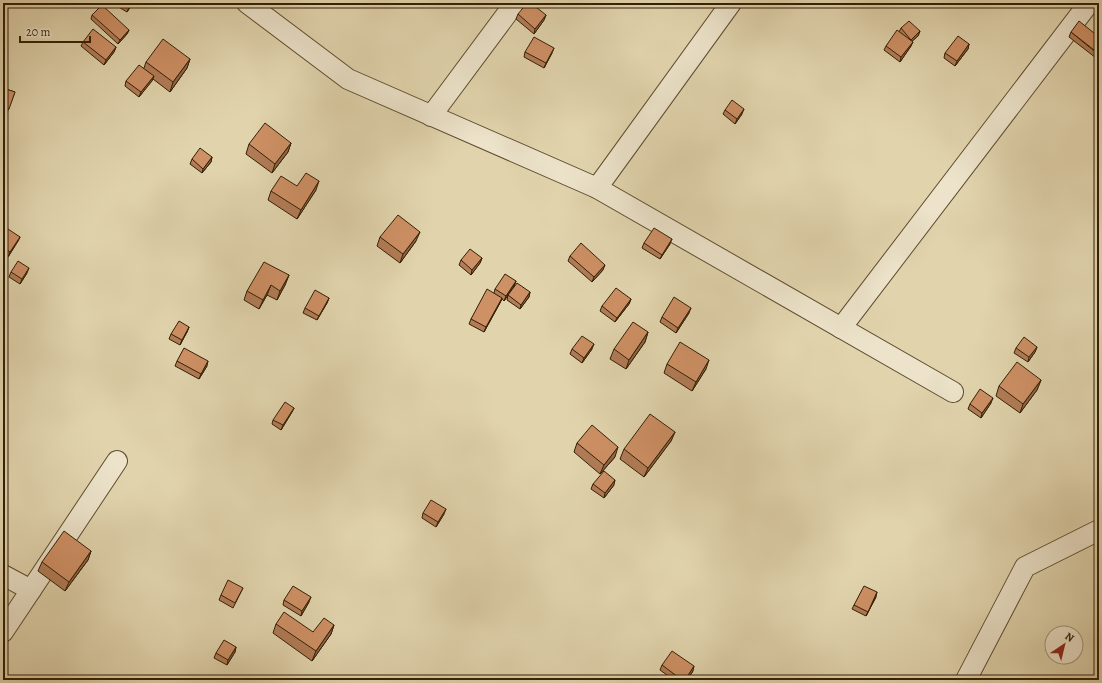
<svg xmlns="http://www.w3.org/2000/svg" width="1102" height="683" viewBox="0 0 1102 683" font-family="Alegreya,serif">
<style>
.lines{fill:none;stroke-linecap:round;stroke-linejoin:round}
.minor-casing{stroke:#5e4c2f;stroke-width:22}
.minor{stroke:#ece3ca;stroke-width:20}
.wall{fill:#b17c57;stroke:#331f05}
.shaded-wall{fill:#906547;stroke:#331f05}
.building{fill:#ce9065;stroke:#331f05}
</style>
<rect width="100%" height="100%" fill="#e1d4ad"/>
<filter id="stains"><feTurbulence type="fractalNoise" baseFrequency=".005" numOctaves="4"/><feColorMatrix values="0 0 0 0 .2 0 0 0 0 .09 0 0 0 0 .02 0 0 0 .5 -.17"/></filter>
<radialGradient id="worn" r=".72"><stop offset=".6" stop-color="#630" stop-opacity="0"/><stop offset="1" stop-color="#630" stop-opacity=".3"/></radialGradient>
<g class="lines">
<g class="minor-casing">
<g id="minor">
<polyline points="247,3 348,79 597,188 953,392"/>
<polyline points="431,116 515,3"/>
<polyline points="597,188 731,3"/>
<polyline points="841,328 1089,3"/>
<polyline points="3,575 31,590"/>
<polyline points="3,632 117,461"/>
<polyline points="966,680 1025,567 1099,530"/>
</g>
</g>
<use href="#minor" class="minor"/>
</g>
<g class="wall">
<polygon points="112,3 133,3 127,12"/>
<polygon points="518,14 546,15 544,20 534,34 516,19"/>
<polygon points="92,15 129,30 127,34 118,44 91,19"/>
<polygon points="901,28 920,31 918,36 912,41 911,46 900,62 884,50 886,46 899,32"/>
<polygon points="1071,32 1099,55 1096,58 1069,37"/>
<polygon points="83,42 116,47 114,52 104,65 81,46"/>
<polygon points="969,44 968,49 955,66 944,58 945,53"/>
<polygon points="525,52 552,53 544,68 524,57"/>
<polygon points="190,59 187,68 170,92 153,79 139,97 125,86 126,81 144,68 146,62"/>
<polygon points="3,88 15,92 7,113 3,112"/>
<polygon points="725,110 742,114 735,124 723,114"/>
<polygon points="291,143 288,152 272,173 246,154 249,144"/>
<polygon points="212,157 211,162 202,173 190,164 192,159"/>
<polygon points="297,186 316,190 297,219 268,200 271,191"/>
<polygon points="3,230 20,237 18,241 8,257 3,253"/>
<polygon points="380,237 416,241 400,263 377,246"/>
<polygon points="644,243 670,244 660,259 642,248"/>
<polygon points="570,256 603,270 592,282 568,261"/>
<polygon points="482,258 480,263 471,275 459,265 461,260"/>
<polygon points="11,272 27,273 20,284 9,277"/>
<polygon points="289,275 285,285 277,300 267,295 259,309 244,300 247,291"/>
<polygon points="516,281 514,286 504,301 502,299 484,332 469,324 471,319 494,293 495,289"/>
<polygon points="530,292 529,297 520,309 507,300 508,295"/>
<polygon points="329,298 327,303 317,320 303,313 305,308"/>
<polygon points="631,299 629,304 615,322 600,311 602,306"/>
<polygon points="689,313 676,333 660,322 662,317"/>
<polygon points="189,327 187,332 180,345 169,339 171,334"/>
<polygon points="648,332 645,342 626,369 610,359 614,349"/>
<polygon points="1037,347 1035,352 1028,362 1014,353 1016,348"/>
<polygon points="572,349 592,349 582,363 570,354"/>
<polygon points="177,361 207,366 199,379 175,366"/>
<polygon points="667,364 706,369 692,391 664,373"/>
<polygon points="1041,380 1037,390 1020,413 996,396 999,386"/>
<polygon points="991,403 981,418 968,409 970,404"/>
<polygon points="294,408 292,412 281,430 272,424 273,420"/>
<polygon points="675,432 671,441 644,477 620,459 624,449"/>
<polygon points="577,443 615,457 600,474 574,452"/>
<polygon points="593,484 614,485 604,498 591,489"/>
<polygon points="423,513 444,514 436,527 422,518"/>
<polygon points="91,551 88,560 65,591 38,571 42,562"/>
<polygon points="243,588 233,608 219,600 221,595"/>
<polygon points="876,597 866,616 852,609 854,605"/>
<polygon points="284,600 309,602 301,616 283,605"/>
<polygon points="276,624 313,632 334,625 331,634 312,661 273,633"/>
<polygon points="236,647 235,652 227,665 214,658 216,653"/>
<polygon points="662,665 693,671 687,680 674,680 660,670"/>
</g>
<g class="shaded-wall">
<polygon points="131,3 133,3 127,12 129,7"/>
<polygon points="546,15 544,20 534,34 535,29"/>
<polygon points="129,30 127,34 118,44 120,40"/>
<polygon points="920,31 918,36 909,44 911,40"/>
<polygon points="913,42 911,46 900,62 901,57"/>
<polygon points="969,44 968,49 955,66 957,61"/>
<polygon points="116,47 114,52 104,65 106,60"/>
<polygon points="554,48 552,53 544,68 546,63"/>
<polygon points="190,59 187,68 170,92 173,82"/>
<polygon points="154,76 152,81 139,97 141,92"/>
<polygon points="744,109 742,114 735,124 737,119"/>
<polygon points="291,143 288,152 272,173 275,164"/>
<polygon points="212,157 211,162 202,173 203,169"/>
<polygon points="319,181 316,190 297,219 301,210"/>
<polygon points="420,232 416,241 400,263 403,254"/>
<polygon points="20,237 18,241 8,257 10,252"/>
<polygon points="672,239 670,244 660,259 662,255"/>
<polygon points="482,258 480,263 471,275 472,270"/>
<polygon points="605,265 603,270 592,282 594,277"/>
<polygon points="29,268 27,273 20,284 22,279"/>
<polygon points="289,275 285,285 277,300 280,291"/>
<polygon points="516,281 514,286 504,301 506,296"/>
<polygon points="271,285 267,295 259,309 263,300"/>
<polygon points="530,292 529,297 520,309 521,305"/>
<polygon points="329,298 327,303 317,320 319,316"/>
<polygon points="502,298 500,303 484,332 486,327"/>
<polygon points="631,299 629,304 615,322 617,318"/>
<polygon points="691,308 689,313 676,333 678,328"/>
<polygon points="189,327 187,332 180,345 182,340"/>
<polygon points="648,332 645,342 626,369 629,360"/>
<polygon points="594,344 592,349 582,363 584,358"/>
<polygon points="1037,347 1035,352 1028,362 1029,357"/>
<polygon points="709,360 706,369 692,391 696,382"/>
<polygon points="208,361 207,366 199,379 201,374"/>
<polygon points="1041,380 1037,390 1020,413 1023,404"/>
<polygon points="993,398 991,403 981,418 982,413"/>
<polygon points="294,408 292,412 281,430 283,425"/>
<polygon points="675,432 671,441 644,477 648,468"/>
<polygon points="618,447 615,457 600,474 604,465"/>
<polygon points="615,480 614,485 604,498 605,493"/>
<polygon points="446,509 444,514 436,527 438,522"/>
<polygon points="91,551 88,560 65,591 69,582"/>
<polygon points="877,592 876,597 866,616 868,612"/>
<polygon points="311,597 309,602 301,616 302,611"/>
<polygon points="334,625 331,634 312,661 316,651"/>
<polygon points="236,647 235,652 227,665 228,660"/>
<polygon points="694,666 693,671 687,680 685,680"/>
</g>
<g class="building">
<polygon points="121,3 131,3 129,7"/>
<polygon points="527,3 531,3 546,15 535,29 518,14"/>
<polygon points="102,5 129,30 120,40 92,15"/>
<polygon points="909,21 920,31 911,40 901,28"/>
<polygon points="1079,21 1099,37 1099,52 1098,53 1071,32"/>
<polygon points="93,29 116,47 106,60 83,42"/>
<polygon points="897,30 913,42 901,57 886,46"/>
<polygon points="958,36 969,44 957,61 945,53"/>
<polygon points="534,37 554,48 546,63 525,52"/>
<polygon points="163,39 190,59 173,82 146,62"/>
<polygon points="139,65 154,76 141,92 126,81"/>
<polygon points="3,88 15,92 9,109 3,106"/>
<polygon points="732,100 744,109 737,119 725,110"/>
<polygon points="265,123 291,143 275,164 249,144"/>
<polygon points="200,148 212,157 203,169 192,159"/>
<polygon points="306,173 319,181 301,210 271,191 281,176 297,186"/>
<polygon points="398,215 420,232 403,254 380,237"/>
<polygon points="5,227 20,237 10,252 3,247 3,230"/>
<polygon points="654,228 672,239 662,255 644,243"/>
<polygon points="581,243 605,265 594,277 570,256"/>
<polygon points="470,249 482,258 472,270 461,260"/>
<polygon points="18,261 29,268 22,279 11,272"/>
<polygon points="264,262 289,275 280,291 271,285 263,300 247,291"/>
<polygon points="505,274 516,281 506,296 495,289"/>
<polygon points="517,283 530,292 521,305 508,295"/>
<polygon points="616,288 631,299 617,318 602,306"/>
<polygon points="487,289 502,298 486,327 471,319"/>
<polygon points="315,290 329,298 319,316 305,308"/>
<polygon points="674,297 691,308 678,328 662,317"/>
<polygon points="179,321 189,327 182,340 171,334"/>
<polygon points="633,322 648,332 629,360 614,349"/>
<polygon points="582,336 594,344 584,358 572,349"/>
<polygon points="1024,337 1037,347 1029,357 1016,348"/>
<polygon points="680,342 709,360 696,382 667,364"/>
<polygon points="184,348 208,361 201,374 177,361"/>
<polygon points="1017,362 1041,380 1023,404 999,386"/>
<polygon points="980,389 993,398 982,413 970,404"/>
<polygon points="285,402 294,408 283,425 273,420"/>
<polygon points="3,409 6,410 3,414"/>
<polygon points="650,414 675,432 648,468 624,449"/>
<polygon points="592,425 618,447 604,465 577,443"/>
<polygon points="604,471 615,480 605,493 593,484"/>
<polygon points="431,500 446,509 438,522 423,513"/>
<polygon points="64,531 91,551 69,582 42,562"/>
<polygon points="228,580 243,588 235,603 221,595"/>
<polygon points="293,586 311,597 302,611 284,600"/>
<polygon points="864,586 877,592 868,612 854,605"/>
<polygon points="284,612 313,632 324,618 334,625 316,651 276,624"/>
<polygon points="224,640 236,647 228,660 216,653"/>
<polygon points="672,651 694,666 685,680 682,680 662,665"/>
</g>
<rect width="1102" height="683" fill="none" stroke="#e1d4ad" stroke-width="16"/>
<rect x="4" y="4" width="1094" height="675" fill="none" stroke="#331f05" stroke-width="2"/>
<rect x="8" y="8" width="1086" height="667" fill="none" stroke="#331f05"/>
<g transform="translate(1064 645) rotate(35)"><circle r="19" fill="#ece3ca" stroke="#a2957b"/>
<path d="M0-3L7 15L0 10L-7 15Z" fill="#8f2418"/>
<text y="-6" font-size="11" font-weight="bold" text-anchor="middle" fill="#331f05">N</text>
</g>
<path d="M20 36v6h70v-6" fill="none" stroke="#331f05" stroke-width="2"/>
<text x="26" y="36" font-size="12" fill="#331f05" stroke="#ece3ca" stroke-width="3" paint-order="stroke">20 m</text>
<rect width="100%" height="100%" filter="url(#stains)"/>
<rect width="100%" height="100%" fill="url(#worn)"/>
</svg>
